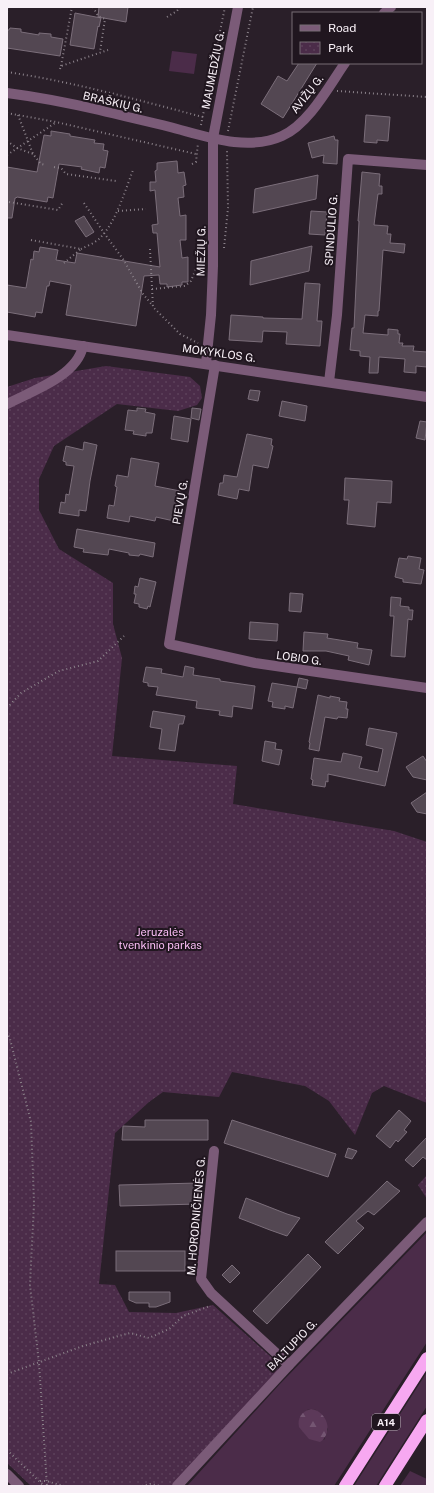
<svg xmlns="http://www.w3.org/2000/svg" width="434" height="1493" viewBox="0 0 434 1493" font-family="'Public Sans',sans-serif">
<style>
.green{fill:#4b2c49;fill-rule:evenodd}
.forest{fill:url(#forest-firs)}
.park{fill:url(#park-dots)}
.building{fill:#534752;stroke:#7b6e7a}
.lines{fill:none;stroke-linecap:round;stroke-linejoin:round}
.path{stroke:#8b828a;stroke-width:2;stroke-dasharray:1 3;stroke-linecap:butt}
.minor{stroke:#7b5b78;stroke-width:10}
.highway{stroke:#f7a8f1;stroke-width:12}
.labels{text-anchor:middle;stroke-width:4;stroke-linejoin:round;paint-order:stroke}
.shield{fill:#20161f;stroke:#b7afb6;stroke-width:1}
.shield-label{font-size:10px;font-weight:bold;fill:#f8f0f7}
.street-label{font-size:11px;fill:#f8f0f7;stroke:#20161f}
.park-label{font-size:11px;fill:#fbbef6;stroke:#20161f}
</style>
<defs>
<pattern id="forest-firs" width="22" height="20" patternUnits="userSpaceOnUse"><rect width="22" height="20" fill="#5c3959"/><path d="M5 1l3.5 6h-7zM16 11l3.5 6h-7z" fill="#745672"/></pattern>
<pattern id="park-dots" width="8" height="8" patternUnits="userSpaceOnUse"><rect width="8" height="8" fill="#4b2c49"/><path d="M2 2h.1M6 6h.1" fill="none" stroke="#5d415b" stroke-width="1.8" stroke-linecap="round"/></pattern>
</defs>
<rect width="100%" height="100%" fill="#2a1f29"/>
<g class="green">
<polygon points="172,51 197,54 194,74 169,71"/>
<path d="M427,1232V1342L334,1486H187L279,1385ZM311,1409L316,1410L328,1429L324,1440L307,1410Z"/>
<polygon points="427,1372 427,1406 376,1486 354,1486"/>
<polygon points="410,1471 427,1479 427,1486 400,1486"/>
</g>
<path class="forest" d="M311,1409C327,1411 334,1433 320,1442L309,1439L299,1427C297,1418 302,1411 311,1409Z"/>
<g class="park">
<polygon points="106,366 190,377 200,386 202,398 197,405 178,411 117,404 54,446 39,479 39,510 59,549 113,583 113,624 122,658 112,756 237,766 233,804 394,831 427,842 427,1103 384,1086 372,1093 355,1135 329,1101 305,1086 232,1072 219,1097 163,1092 149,1102 115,1133 99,1284 115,1285 129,1312 176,1313 213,1305 279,1364 277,1372 171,1486 31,1486 7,1463 7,387 35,378"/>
<polygon points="427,1175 427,1199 418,1185"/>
</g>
<g class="building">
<polygon points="99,7 128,7 126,22 98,17"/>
<polygon points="75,13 101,18 99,27 98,26 94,49 70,45"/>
<polygon points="10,28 21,29 21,32 39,35 39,33 51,34 51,37 63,39 60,56 7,48 7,30 9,30"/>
<polygon points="299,63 317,63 283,118 261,104 278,76 287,81"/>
<polygon points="366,115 390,117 388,141 377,140 377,143 364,142"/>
<polygon points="51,131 70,134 70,136 95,140 94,143 104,144 103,150 108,151 105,168 100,167 99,173 81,169 82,167 59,164 53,198 48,197 47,202 17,197 16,198 15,198 12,218 7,218 7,167 37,172 44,135 51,136"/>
<polygon points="334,136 335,140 338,140 337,164 323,163 324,155 312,158 308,143"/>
<polygon points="177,161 178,173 184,172 186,185 183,186 184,197 178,198 180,216 186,215 186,240 180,240 182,258 188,257 188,282 182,282 182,285 167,287 167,284 160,284 159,275 144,276 136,326 66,315 71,285 50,281 49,286 47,286 42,313 36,312 35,317 7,312 7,285 26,288 31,259 33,260 34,251 39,252 40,247 58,250 56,260 75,263 77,253 160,267 157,233 153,233 152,225 158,224 155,190 150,191 150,182 156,182 155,171 157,170 157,163"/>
<polygon points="362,172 380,174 379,186 382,186 382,194 378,194 374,225 388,226 387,234 391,234 390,243 405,244 404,253 383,250 379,311 378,311 378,316 365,315 363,333 388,335 388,329 398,330 398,334 400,334 399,343 403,343 402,346 414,346 413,351 427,352 427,367 416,366 416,373 404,372 405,359 379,357 378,373 369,373 370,357 360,356 360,351 350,350 352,328 354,328 359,221 358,221"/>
<polygon points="318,175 316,199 253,213 255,189"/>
<polygon points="311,211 327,212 325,235 309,234"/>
<polygon points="84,216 94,232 86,237 75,221"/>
<polygon points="312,246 309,271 250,285 251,261"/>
<polygon points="305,283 320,284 317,321 322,321 320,346 286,344 287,332 263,331 262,342 229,340 231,315 263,317 263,318 302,319"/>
<polygon points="250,390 260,391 258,401 248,399"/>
<polygon points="282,401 307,406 305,421 279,416"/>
<polygon points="137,408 146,409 145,412 155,414 152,433 146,433 146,436 133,434 134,431 125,430 128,410 137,411"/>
<polygon points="192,408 201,409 199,420 191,418"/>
<polygon points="174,416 191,419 188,442 171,439"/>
<polygon points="420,421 427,422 425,440 416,438"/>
<polygon points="247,434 272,439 271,445 273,446 268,468 253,465 249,491 239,489 237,499 218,495 220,483 223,483 224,475 237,477"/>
<polygon points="84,442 97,445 90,481 86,511 79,510 79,516 59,513 61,502 65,503 66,494 69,495 74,466 66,465 66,462 63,461 66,446 83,450"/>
<polygon points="131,458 159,463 155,486 180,491 174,521 156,517 155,521 130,516 129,522 107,518 109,505 114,506 117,487 115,486 117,475 128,477"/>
<polygon points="345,478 392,481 391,503 377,502 375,527 347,524 349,500 344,500"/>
<polygon points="77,529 155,543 153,557 140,554 139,556 129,555 129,553 109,549 108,555 83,552 84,549 74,547"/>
<polygon points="408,556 421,558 419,569 424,570 421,584 403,582 403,579 395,577 399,558 407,559"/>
<polygon points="140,578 156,582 150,607 148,606 147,609 139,607 139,604 134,603 136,594 134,594 135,586 138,587"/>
<polygon points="290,593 303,594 301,612 289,611"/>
<polygon points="391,597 401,598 400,606 409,607 409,610 413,610 412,620 408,619 405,657 391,656 394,616 390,616"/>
<polygon points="250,622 278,624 277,641 249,639"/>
<polygon points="304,632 328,634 327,638 358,643 357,648 372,650 369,665 348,660 349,656 326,651 303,651"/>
<polygon points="185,666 194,668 193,675 220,679 220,681 255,686 252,709 233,706 232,717 219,715 220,711 196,708 197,701 156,695 158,687 148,686 148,683 143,682 146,667 162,669 161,673 183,677"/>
<polygon points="299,678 308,680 306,689 297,687 293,708 285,706 285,709 272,707 273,702 268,701 272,683 297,687"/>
<polygon points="318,695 330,698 330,696 340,698 339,701 347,702 346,709 348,709 347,718 338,717 337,719 325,717 319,751 309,749 310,743 309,742"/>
<polygon points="153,711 185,716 183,724 179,724 175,751 159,749 162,729 150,727"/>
<polygon points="369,728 397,733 385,786 328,774 328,782 326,781 325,787 312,785 313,780 311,779 314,758 341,762 343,753 362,757 359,768 378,772 383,749 366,745"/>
<polygon points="265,741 276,743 275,749 282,750 279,765 262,761"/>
<polygon points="423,756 427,762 427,780 413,777 406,767"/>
<polygon points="427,792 427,814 417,812 411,803"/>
<polygon points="399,1110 411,1121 404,1130 407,1132 398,1142 396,1140 390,1148 376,1136"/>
<polygon points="145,1120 208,1120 208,1140 122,1140 123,1126 145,1127"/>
<polygon points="232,1120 336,1154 328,1177 224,1143"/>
<polygon points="427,1137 427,1160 423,1157 413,1167 405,1160"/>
<polygon points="348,1148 357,1151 352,1159 345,1157"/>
<polygon points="387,1181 394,1187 400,1191 374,1215 368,1211 356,1221 364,1228 338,1254 325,1242"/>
<polygon points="198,1183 198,1204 120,1206 119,1185"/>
<polygon points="246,1198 287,1214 300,1218 287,1236 270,1230 239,1218"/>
<rect x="116" y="1251" width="69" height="20"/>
<polygon points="308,1254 321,1267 267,1324 253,1311"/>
<polygon points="232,1265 240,1273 230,1283 222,1275"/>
<polygon points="129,1292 170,1292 170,1302 156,1307 149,1307 149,1303 136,1303 129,1300"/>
</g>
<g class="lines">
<g class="path">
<polyline points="93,7 98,16 105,19 100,52"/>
<polyline points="7,12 8,7"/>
<polyline points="167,17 177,11 180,7"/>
<polyline points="61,66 72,7"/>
<polyline points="60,69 61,66 108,50"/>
<path d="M7,72C74,82 138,100 203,117"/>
<polyline points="337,91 427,97"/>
<polyline points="7,113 56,122 196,154"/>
<polyline points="18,115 33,154 41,164 45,165"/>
<polyline points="201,125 225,7"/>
<polyline points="228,131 253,7"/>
<polyline points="7,141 17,148 33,154"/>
<polyline points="7,155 55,123"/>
<polyline points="192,164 196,162 198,143"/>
<polyline points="54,167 61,168 66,174 116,181"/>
<polyline points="9,202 58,210 63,202"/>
<polyline points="84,203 104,233 123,259 143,294 153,306"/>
<polyline points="118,211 146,209"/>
<polyline points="31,240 81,249 64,263"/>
<polyline points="224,248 228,208 227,151"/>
<path d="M81,249C87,246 95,243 100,238C116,222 125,191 133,170"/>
<polyline points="150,249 153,307 180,334 198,343"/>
<polyline points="152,289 185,286 191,281 197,266"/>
<polyline points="7,708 21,693 59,671 98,661 124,636"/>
<polyline points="7,1032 10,1039 31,1122 34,1203 30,1285 39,1363 47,1486"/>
<polyline points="7,1374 83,1346 115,1337 130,1333 149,1338 169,1329 183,1316 210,1306"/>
<polyline points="7,1450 44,1486"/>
<polyline points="40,1481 46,1481 64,1486"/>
<polyline points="142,1486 150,1484 161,1486"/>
</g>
<g class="minor">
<polyline points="384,13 391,7"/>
<path d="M7,93C38,97 69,103 99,110C123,116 146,121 170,127C205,136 247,152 282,136C309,124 329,86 345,63"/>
<polyline points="7,335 427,397"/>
<polyline points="206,363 211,315 213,266 213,138 238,7"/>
<polyline points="215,365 169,644 255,663 427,688"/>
<polyline points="329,382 337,315 348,159 427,165"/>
<path d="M7,404C32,391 77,376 83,346"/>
<polyline points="214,1151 201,1279 211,1293 289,1365"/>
<polyline points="7,1474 19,1486"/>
<polyline points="177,1486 289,1365 427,1222"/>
</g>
<g class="highway">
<polyline points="345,1486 427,1358"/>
<polyline points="385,1486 427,1420"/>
</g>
</g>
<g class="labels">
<rect class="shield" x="372" y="1414" width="28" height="16" rx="3"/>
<g class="shield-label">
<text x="386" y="1426">A14</text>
</g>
<g class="street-label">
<text transform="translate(213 70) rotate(-79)" y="4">MAUMEDŽIŲ G.</text>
<text transform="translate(307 94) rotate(-52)" y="4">AVIŽŲ G.</text>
<text transform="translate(113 102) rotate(13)" y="4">BRAŠKIŲ G.</text>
<text transform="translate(331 230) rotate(-86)" y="4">SPINDULIO G.</text>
<text transform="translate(201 251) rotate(-89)" y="4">MIEŽIŲ G.</text>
<text transform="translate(219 353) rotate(8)" y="4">MOKYKLOS G.</text>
<text transform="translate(180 502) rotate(-80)" y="4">PIEVŲ G.</text>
<text transform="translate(299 658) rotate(8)" y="4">LOBIO G.</text>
<text transform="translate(196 1216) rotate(-85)" y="4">M. HORODNIČIENĖS G.</text>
<text transform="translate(292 1345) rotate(-46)" y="4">BALTUPIO G.</text>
</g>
<g class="park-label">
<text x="160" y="936">Jeruzalės<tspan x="160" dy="13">tvenkinio parkas</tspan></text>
</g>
</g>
<rect width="434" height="1493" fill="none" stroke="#f8f0f7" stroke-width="16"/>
<rect x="292" y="12" width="130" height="52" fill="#20161f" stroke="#766d75"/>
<rect x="300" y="25" width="20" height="6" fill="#7b5b78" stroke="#766d75"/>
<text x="328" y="32" font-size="12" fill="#f8f0f7">Road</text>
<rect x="300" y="42" width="20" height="12" fill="url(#park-dots)" stroke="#766d75"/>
<text x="328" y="52" font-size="12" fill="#f8f0f7">Park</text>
</svg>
